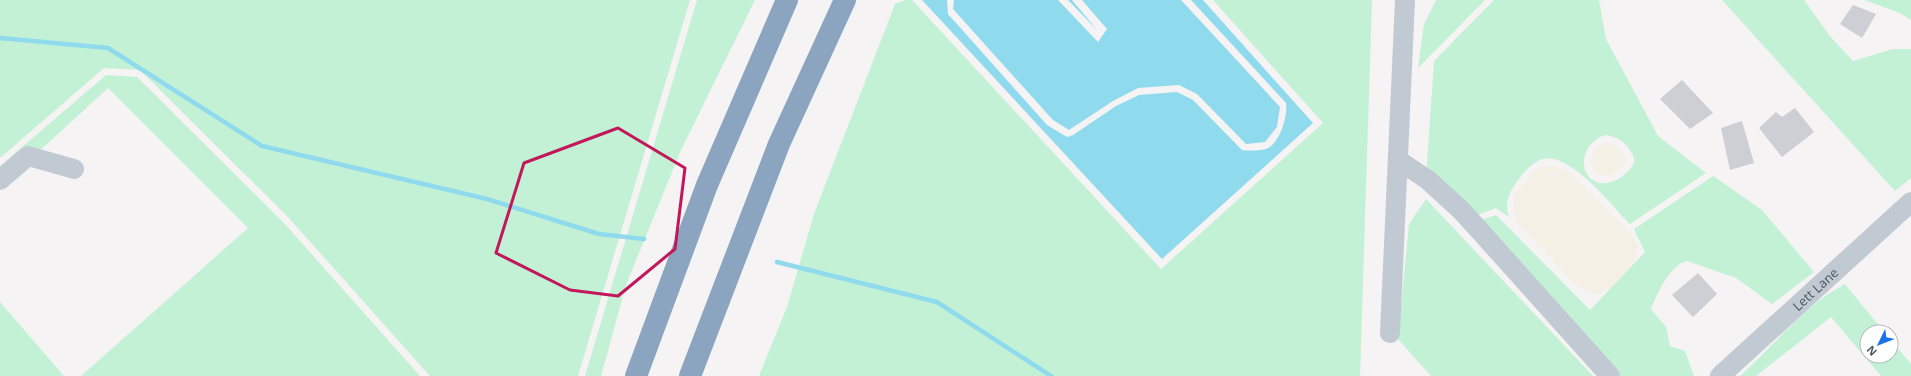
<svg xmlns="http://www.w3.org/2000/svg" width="1911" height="376" viewBox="0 0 1911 376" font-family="'Open Sans',sans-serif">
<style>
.green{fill:#c3f1d5;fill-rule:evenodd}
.sand{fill:#f5f0e5}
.water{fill:#90daee}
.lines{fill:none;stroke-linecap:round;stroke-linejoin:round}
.stream{stroke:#90daee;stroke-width:4.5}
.building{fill:#cdcfd5}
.minor{stroke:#c1cad2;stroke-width:20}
.highway{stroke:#8ba5c1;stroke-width:22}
.marked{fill:none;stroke:#c2185b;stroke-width:3;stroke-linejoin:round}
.labels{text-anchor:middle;stroke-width:3;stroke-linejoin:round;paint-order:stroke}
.street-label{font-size:13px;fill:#4a5661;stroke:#fff}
</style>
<rect width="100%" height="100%" fill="#f5f3f3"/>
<g class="green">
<polygon points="0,0 690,0 578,376 430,376 288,217 140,70 104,68 0,158"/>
<polygon points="697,0 755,0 681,150 626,285 601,376 585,376"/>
<polygon points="906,0 912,0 1161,269 1323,123 1213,0 1372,0 1360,376 759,376 787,307 814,214 895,4"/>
<polygon points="1436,0 1485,0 1418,68 1424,24"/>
<path d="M1494,0H1599L1606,39L1658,136L1706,173L1630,224C1612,206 1570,151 1542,159C1534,162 1526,170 1521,176C1510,191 1504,199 1509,217L1496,208L1475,216L1603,376L1432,194L1425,192L1434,61ZM1606,135C1610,136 1616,137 1620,140C1626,143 1636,156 1634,163C1633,166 1627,173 1624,175C1614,184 1595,188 1587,174C1578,159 1590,138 1606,135Z"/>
<polygon points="1722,0 1804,0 1829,35 1853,61 1893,49 1911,49 1911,178 1895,191"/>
<polygon points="1864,0 1911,0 1911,20 1900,13"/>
<polygon points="106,75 137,77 283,222 420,376 81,376 248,228 108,88 0,187 0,166"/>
<path d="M1713,176L1762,210L1814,272L1772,304L1736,278L1687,261C1670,265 1657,293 1651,309L1666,327L1670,346L1685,351L1694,376H1619L1478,221L1496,215L1590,310L1645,252L1634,229Z"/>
<polygon points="1426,199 1593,376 1431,376 1398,339 1409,224"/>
<path d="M1845,284L1884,332H1867V356H1891V340L1911,364V376H1881L1831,317L1756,376H1740C1775,345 1803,306 1845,284Z"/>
<polygon points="0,302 64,376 0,376"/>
</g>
<g class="sand">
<path d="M1605,142C1616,146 1622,150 1627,161C1602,197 1574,159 1605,142Z"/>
<polygon points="1544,166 1557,167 1570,173 1627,230 1638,245 1635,260 1613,286 1597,295 1575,285 1518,224 1513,209 1515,194 1532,173"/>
</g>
<g class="water">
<path d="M922,0H947L948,14L1047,125L1067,137L1073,135L1116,106L1139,95L1177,92L1193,100L1242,150C1249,151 1262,151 1268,148C1280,142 1288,116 1286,103L1191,0H1203L1313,123L1162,259Z"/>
<polygon points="954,0 1058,0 1098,42 1107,29 1082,0 1181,0 1280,107 1277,127 1265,142 1246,144 1197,94 1179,85 1138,88 1113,101 1069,130 1053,120 953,9"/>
<polygon points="1068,0 1072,0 1098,31"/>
</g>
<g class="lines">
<g class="stream">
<polyline points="0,38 108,48 262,146 487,199 599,234 644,239"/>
<polyline points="777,262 937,302 1051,376"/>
</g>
</g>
<g class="building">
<polygon points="1853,5 1876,14 1862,38 1840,24"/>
<polygon points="1682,80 1713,113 1690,129 1660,99"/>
<polygon points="1795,108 1814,132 1782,157 1759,128 1776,112 1782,117"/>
<polygon points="1742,121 1754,163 1730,170 1721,128"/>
<polygon points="1698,273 1717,294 1693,317 1672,295"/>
</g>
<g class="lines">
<g class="minor">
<polyline points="1398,160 1428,180 1462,211 1610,376"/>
<polyline points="0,180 28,156 74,169"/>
<polyline points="1390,333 1405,0"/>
<path id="s1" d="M1720,376L1911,202"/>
</g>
<g class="highway">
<polyline points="636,376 707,185 787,0"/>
<polyline points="690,376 779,144 845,0"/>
</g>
</g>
<path class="marked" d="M618,128L685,168L675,249L618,296L570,290L496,253L524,163Z"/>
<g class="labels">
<g class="street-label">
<text dy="5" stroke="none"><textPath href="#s1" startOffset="129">Lett Lane</textPath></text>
</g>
</g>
<g transform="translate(1879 344) rotate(227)"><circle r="19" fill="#ffffff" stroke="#b7bbc0"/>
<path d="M0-3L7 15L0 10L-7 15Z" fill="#1a73e8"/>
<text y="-6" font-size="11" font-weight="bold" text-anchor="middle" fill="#4a5661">N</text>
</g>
</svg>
